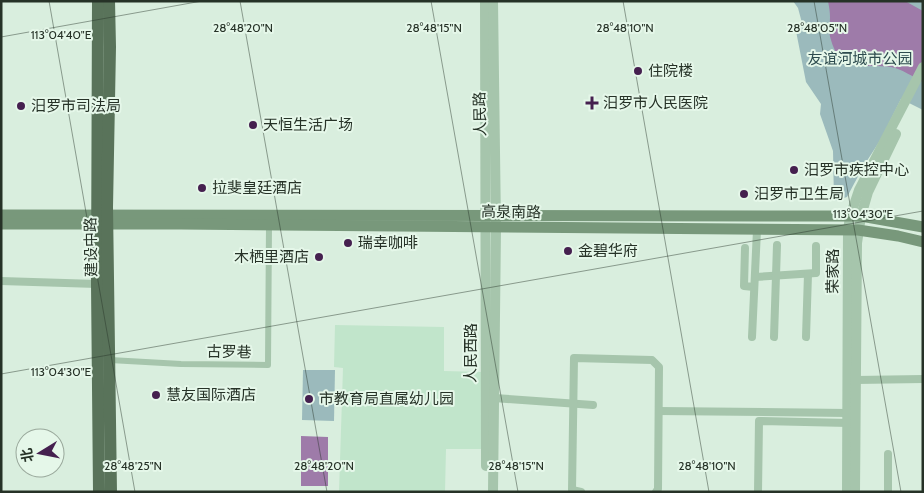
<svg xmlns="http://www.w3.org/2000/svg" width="924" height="493" viewBox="0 0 924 493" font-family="Cabin,'Noto Sans SC',sans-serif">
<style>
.green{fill:#9bbabc}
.plaza{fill:#c1e5cb}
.water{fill:#9e7ba9}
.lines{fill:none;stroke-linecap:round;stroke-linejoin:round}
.pedestrian{stroke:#a6c5ac;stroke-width:6}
.minor{stroke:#a6c5ac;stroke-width:8}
.tertiary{stroke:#a6c5ac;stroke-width:10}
.secondary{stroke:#78987b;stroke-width:11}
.primary{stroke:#59735a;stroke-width:12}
.ticks{fill:none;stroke:#263227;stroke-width:1;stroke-opacity:0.45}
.poi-dot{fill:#45204f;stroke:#e5f7e9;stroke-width:2}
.labels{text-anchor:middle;stroke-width:4;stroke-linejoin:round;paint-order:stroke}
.park-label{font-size:15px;fill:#2d4b4e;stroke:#e5f7e9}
.poi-label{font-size:15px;fill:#263227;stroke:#e5f7e9;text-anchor:start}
.street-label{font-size:15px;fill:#263227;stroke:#e5f7e9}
.ticks-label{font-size:12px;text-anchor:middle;fill:#263227;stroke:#e5f7e9;stroke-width:4;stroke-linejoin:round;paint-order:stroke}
</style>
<rect width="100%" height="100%" fill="#d9eede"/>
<g class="green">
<polygon points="793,1 923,1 923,110 901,99 881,139 863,167 847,197 834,201 833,151 820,114 821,104 806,82 796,31 802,23 798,8"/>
<polygon points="303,370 335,370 334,421 302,420"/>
</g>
<polygon class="plaza" points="335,325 444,327 444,371 482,372 481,449 446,449 445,492 339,492 343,368 334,367"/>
<g class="water">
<path d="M828,1H905L923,11V82C913,77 902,69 891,67C864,63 841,75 831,40C828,31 830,25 830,17C830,12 829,6 828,1Z"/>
<polygon points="301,436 328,437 328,486 301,486"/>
</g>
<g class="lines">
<polyline class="pedestrian" points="110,360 181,364 268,365 269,225"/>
<g class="minor">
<polyline points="745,248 744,286 754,287"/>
<polyline points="755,277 816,273 816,246"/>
<polyline points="1,281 97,284"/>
<polyline points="752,337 757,230"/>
<polyline points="774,337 777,245"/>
<polyline points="806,337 808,274"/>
<polyline points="856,380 923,379"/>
<polyline points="494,398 593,405"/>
<polyline points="659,411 848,413"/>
<polyline points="888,454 888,492"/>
<polyline points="581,492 572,490 574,358 652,360 659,367 658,489 656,492"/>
<polyline points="758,492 759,421 848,423"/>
</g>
<g class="tertiary">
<polyline points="485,1 486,466"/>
<polyline points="493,492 496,227 493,1"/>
<polyline points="847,492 848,230 850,217 859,190 923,67"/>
<polyline points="855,492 857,243 861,216 868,192 896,134"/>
</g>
<g class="secondary">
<polyline points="1,215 861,216 923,227"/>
<polyline points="1,224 181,224 858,230 898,236 923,242"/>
</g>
<g class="primary">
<polyline points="98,1 97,284 99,492"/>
<polyline points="109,1 110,47 107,207 111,492"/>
</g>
</g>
<path class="ticks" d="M49,1L135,492M240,1L327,492M431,1L518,492M623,1L709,492M814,1L901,492M1,37L202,1M1,374L923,211"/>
<g class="poi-dot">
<circle cx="638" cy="71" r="5"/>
<path d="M589.5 95.5h5v5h5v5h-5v5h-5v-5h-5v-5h5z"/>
<circle cx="21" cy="106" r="5"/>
<circle cx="253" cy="125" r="5"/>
<circle cx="794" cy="170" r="5"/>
<circle cx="202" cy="188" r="5"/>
<circle cx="744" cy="194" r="5"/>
<circle cx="348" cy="243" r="5"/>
<circle cx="568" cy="251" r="5"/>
<circle cx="319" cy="257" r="5"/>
<circle cx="156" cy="395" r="5"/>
<circle cx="309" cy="399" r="5"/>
</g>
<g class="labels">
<g class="park-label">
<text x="860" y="64">友谊河城市公园</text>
</g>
<g class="poi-label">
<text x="648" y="76">住院楼</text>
<text x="603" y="108">汨罗市人民医院</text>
<text x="31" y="111">汨罗市司法局</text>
<text x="263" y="130">天恒生活广场</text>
<text x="804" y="175">汨罗市疾控中心</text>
<text x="212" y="193">拉斐皇廷酒店</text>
<text x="754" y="199">汨罗市卫生局</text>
<text x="358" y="248">瑞幸咖啡</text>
<text x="578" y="256">金碧华府</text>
<text x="309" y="262" text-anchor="end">木栖里酒店</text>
<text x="166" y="400">慧友国际酒店</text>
<text x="319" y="404">市教育局直属幼儿园</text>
</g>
<g class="street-label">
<text transform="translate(480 114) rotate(-91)" y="5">人民路</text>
<text transform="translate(511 212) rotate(1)" y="5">高泉南路</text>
<text transform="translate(91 247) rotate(-91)" y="5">建设中路</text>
<text transform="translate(833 271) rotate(-90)" y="5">荣家路</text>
<text transform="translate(229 352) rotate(1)" y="5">古罗巷</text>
<text transform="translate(471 353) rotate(-90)" y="5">人民西路</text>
</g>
</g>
<g class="ticks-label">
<text x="243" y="32">28°48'20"N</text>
<text x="434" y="32">28°48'15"N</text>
<text x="625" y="32">28°48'10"N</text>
<text x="817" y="32">28°48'05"N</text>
<text x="61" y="39">113°04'40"E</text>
<text x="863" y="218">113°04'30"E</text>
<text x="61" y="376">113°04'30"E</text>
<text x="133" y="470">28°48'25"N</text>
<text x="324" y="470">28°48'20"N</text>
<text x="516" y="470">28°48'15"N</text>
<text x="707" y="470">28°48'10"N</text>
</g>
<rect width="924" height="493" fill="none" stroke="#263227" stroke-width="5"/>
<g transform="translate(40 453) rotate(260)"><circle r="24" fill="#e5f7e9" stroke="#99a89b"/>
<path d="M0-4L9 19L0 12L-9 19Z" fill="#45204f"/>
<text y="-8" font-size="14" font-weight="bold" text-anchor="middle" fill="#263227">北</text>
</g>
</svg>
